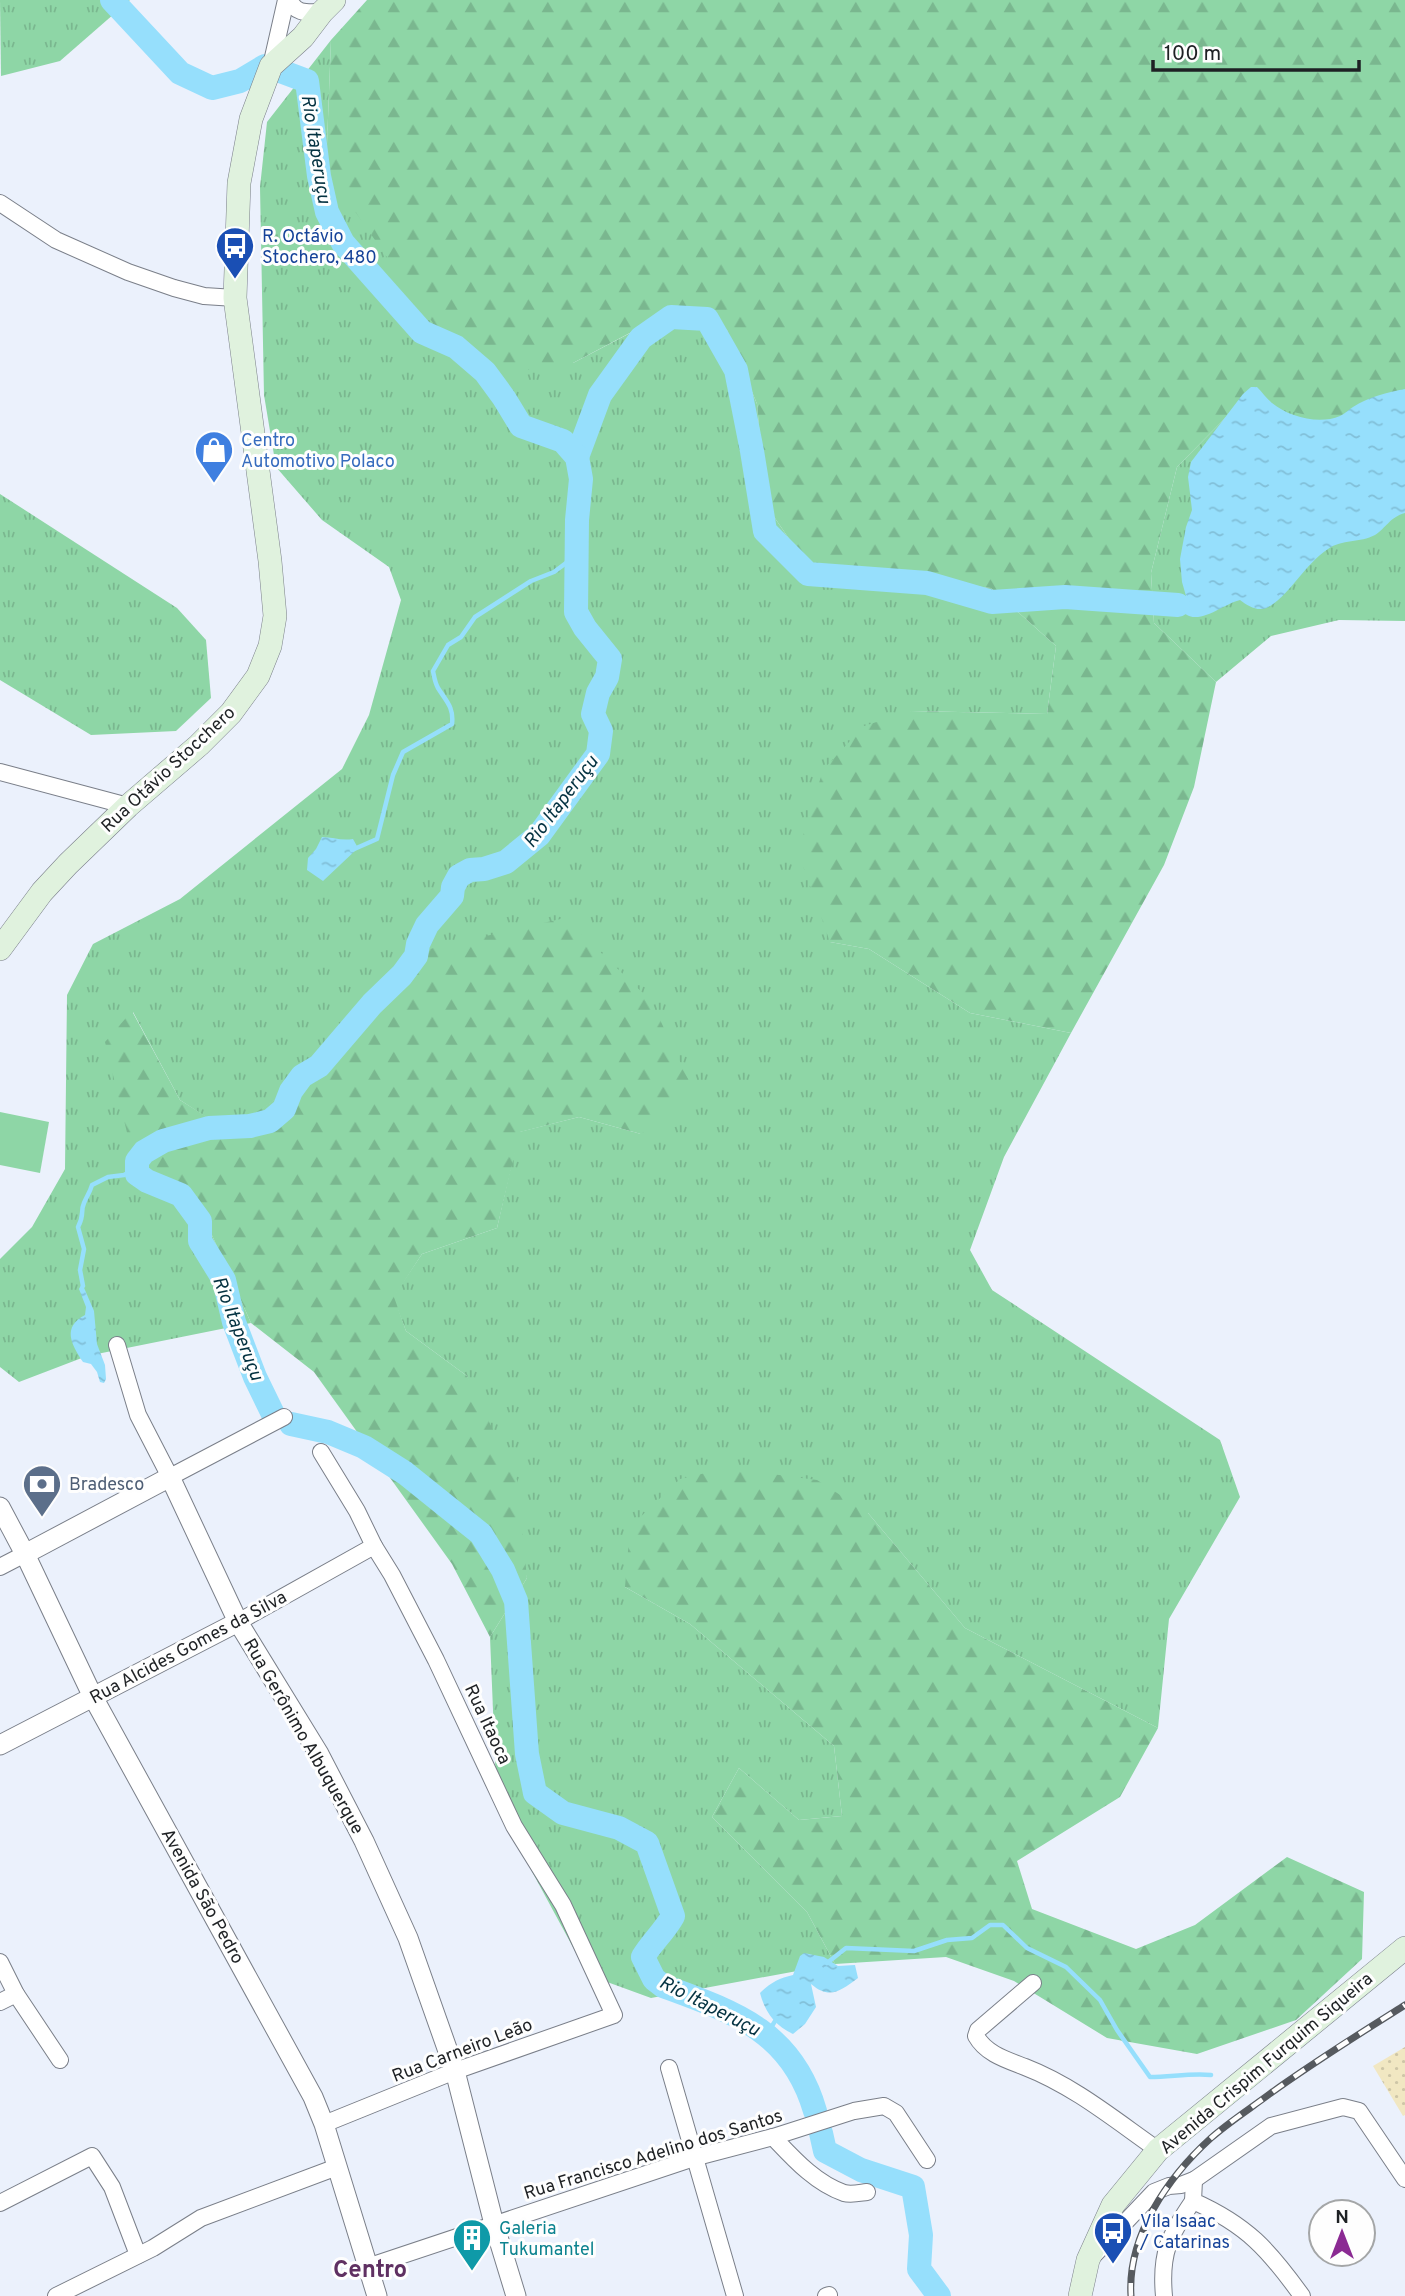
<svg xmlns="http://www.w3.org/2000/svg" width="1405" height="2296" viewBox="0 0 1405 2296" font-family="Overpass,sans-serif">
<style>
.grass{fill:url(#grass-tufts)}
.forest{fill:url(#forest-firs)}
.sand{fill:url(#sand-dots)}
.pitch{fill:#8ed6a6}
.water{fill:url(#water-ripples)}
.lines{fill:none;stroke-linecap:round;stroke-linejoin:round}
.stream{stroke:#96dffc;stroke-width:4.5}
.river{stroke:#96dffc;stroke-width:24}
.minor-casing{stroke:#7a7f89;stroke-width:18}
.tertiary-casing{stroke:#7a7f89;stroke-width:21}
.secondary-casing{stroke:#7a7f89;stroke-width:24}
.minor{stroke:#fff;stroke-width:16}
.tertiary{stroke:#fff;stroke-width:19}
.secondary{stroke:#e0f2de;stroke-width:23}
.rail-casing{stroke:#565a5f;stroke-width:7}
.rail{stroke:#fefefe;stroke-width:4.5;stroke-dasharray:13;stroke-linecap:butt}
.labels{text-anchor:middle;stroke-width:6;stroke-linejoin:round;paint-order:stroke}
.transit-label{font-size:18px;fill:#164399;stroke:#fefefe;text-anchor:start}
.shop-label{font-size:18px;fill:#366cbe;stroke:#fefefe;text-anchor:start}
.street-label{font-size:18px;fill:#1e2124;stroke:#fefefe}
.service-label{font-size:18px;fill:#4e5e75;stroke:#fefefe;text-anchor:start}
.culture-label{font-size:18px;fill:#0d838f;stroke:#fefefe;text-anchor:start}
.water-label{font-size:19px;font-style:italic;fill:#043241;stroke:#fefefe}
.district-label{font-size:24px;font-weight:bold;fill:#5f3062;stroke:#fefefe}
</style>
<defs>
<pattern id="grass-tufts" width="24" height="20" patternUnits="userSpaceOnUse" patternTransform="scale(1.75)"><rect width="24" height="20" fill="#8ed6a6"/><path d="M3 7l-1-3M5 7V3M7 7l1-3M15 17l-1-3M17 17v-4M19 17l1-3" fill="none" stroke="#7ab78f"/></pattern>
<pattern id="forest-firs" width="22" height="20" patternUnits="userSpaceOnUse" patternTransform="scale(1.75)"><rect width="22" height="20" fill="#8ed6a6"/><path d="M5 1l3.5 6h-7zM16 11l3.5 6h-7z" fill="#7ab78f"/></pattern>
<pattern id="sand-dots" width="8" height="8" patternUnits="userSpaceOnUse" patternTransform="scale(1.75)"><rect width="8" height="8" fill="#f1e7c2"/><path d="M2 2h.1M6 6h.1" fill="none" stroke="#cec6a7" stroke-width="1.8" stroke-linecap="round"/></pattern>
<pattern id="water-ripples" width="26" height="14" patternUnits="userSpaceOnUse" patternTransform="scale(1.75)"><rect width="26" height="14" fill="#96dffc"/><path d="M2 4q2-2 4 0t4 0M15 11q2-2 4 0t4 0" fill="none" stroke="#81bfd8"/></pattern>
</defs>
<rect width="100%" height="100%" fill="#ebf1fc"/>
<g class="grass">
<polygon points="0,0 130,0 60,61 1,76"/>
<polygon points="331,40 326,170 573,363 680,307 727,330 757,404 766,505 809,568 991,588 1056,646 1047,714 911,711 830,942 869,949 970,1013 1071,1033 1004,1157 970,1250 992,1290 1220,1440 1240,1497 1169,1619 1158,1728 965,1628 868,1513 625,1587 690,1624 834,1746 842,1816 799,1820 739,1768 712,1817 807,1912 835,1964 651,1998 588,1975 497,1807 490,1637 527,1578 467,1376 406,1331 393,1297 422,1254 497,1228 519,1132 579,1117 641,1134 391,970 332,1060 229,1132 180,1100 133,1012 131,1149 211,1233 251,1323 87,1356 19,1382 0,1367 0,1259 32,1227 65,1169 67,995 93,944 180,899 342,769 369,715 401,600 389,567 322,520 276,467 264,395 260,187 267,122"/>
<polygon points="1405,398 1405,621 1339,620 1271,636 1216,682 1154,623 1151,573 1177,467 1242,401"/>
<polygon points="0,494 177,608 206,640 211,698 176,731 91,735 0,680"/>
</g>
<g class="forest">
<polygon points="367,0 1405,0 1405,398 1335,421 1242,401 1177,467 1151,573 1154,623 1216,682 1194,787 1164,865 1071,1033 970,1013 869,949 830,942 798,852 823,770 864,726 911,711 1047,714 1056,646 991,588 809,568 766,505 757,404 727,330 679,307 573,363 515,372 454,353 326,170 331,40"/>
<polygon points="565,918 651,1001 695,1093 641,1134 579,1117 520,1132 497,1228 422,1254 394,1297 406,1331 467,1376 517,1480 527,1578 490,1637 452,1564 314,1372 251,1323 211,1233 131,1149 105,1042 132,1011 180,1100 229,1131 332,1060 391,970 421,951"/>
<polygon points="727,1468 817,1480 868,1513 965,1628 1158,1728 1120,1797 1017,1861 1032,1909 1136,1949 1195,1925 1287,1857 1364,1892 1362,1959 1296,2020 1197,2054 1107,2038 1014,1981 946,1957 835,1964 807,1912 712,1817 739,1768 799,1820 842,1816 834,1746 690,1624 625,1587 630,1527 680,1479"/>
</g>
<polygon class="sand" points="1405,2047 1405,2115 1403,2116 1373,2066"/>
<polygon class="pitch" points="0,1112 49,1122 40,1173 0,1165"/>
<g class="water">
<path d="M1251,387H1257C1262,392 1267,399 1272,403C1289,417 1319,425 1340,416C1345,414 1349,409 1353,407C1368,397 1388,392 1405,389V513C1390,517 1386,528 1375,535C1360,543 1342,539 1328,549C1305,564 1291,593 1270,606C1260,613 1249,607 1240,600C1222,604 1192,633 1178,605L1186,596L1182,582L1180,559L1186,527L1192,510L1188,477L1191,462L1243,394Z"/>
<path d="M322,837C333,837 341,841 353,839L358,848L323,881L307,870L308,858L316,849Z"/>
<path d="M82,1283L94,1311L97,1344L105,1365L106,1379L104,1383L100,1382L97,1372L91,1364L83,1362C71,1344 62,1327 85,1315L86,1307L79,1289Z"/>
<path d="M804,1953L824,1957L838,1966L855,1965L858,1978C840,1991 830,2000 811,1984L816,2007L805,2024L793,2034C775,2026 765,2012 760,1993C770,1983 779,1978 793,1975L800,1956Z"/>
</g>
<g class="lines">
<g class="stream">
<path d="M352,850L377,839L393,775L403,752L452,724C454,707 446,701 438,688C435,683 434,676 433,671L448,645L461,637L475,617L531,581L554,572L566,563L577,549"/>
<path d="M83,1286L80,1270L84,1249L78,1227C85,1214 80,1212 84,1203C87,1196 90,1192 92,1185L108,1177L124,1175L137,1168"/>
<path d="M827,1963L846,1948L914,1951L947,1940L972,1938L990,1925H1003L1027,1948L1066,1967L1100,2000L1117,2030L1150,2077C1171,2077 1190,2073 1211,2075"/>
<polyline points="767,2034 777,2018"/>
</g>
<g class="river">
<polyline points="112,0 180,73 212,88 240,81 265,66"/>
<polyline points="577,457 600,395 641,338 671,317 707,319 736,370 752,451 765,531 808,574 927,583 992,602 1065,597 1178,605"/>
<polyline points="273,1414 255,1377 234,1322 224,1280 200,1241 200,1221 181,1195 147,1181 137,1174 137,1161 144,1152 163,1141 209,1128 250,1126 270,1121 284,1109 291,1091 302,1076 319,1066 372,1004 402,975 416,956 418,944 427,925 452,896 453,887 459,876 470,870 484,869 506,862 539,835 598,754 601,731 593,714 598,693 607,677 610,659 585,628 576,612 577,520 581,479 577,457 563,441 521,426 504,398 485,372 456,347 422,332 343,243 327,212 319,176 307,81 283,72"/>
<path d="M291,1424L328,1432L364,1447L405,1473L481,1534L503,1570L516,1601L527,1754L535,1793L563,1813L619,1828L647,1843L673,1916C664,1932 652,1942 643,1957L654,1979L663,1986C734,2012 792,2031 815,2111"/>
<polyline points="821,2133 825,2151 861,2170 913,2187 921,2235 919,2269 939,2296"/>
</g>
<g class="minor-casing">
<g id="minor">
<path d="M290,0C295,15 309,12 322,12"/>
<polyline points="271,66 286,0"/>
<polyline points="0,203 56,240 128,272 174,288 204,296 235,298"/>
<polyline points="0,772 128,806"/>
<polyline points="117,1345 138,1415 170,1477 284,1417"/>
<polyline points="321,1452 357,1511 374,1546 392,1575 436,1660 498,1792 514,1826 563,1905 614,2015 455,2071 324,2124"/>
<polyline points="0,1567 25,1554"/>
<polyline points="238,1622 374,1546"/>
<polyline points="0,1962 16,1994 60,2060"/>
<path d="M1033,1983L978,2030L976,2036C986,2054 1007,2060 1025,2067C1074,2086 1115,2120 1158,2150"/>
<polyline points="0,2002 16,1994"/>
<polyline points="669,2068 735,2296"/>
<path d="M773,2137C793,2158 815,2183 844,2193C851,2195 859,2193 867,2192"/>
<path d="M1194,2180L1193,2201C1247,2225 1269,2250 1302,2296"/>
<polyline points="0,2203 92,2156 112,2187 138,2255"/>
<polyline points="1095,2254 1154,2192 1169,2186 1181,2185 1194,2180 1271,2126 1343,2107 1359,2111 1405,2179"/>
<polyline points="367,2267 697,2157 773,2137 854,2111 884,2106 896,2113 927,2160"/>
<polyline points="56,2296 153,2248 201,2218 337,2167"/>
<polyline points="826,2296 829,2295"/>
<path d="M1164,2296C1160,2253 1169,2236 1193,2201"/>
</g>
</g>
<g class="tertiary-casing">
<g id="tertiary">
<polyline points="0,1507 25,1554 93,1697 313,2097 324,2124 377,2296"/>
<polyline points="25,1554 170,1477 238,1622 319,1754 364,1841 408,1938 455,2071 494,2224 516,2296"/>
<polyline points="0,1745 238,1622"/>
</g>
</g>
<g class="secondary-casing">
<g id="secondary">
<polyline points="0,949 42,892 68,864 128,806 199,745 231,713 258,676 270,646 275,616 270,561 235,298 239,183 251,119 271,66 303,37 322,12 334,0"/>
<polyline points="1080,2296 1088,2260 1113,2205 1158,2150 1405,1948"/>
</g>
</g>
<use href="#minor" class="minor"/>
<use href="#tertiary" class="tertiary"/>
<use href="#secondary" class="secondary"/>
<g class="rail-casing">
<path id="rail" d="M1131,2296C1127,2236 1168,2177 1211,2138C1229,2122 1251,2108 1271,2093C1314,2062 1359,2034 1405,2005"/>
</g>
<use href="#rail" class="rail"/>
</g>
<defs>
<g id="bus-pin" transform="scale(2.0125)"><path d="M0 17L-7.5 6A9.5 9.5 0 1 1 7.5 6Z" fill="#1a4fb4" stroke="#fefefe"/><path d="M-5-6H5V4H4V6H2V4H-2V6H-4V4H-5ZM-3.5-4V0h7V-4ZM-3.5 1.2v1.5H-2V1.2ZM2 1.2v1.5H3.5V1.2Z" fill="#fff"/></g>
<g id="shop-pin" transform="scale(2.0125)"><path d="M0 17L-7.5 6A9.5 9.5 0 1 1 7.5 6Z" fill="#3f7fe0" stroke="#fefefe"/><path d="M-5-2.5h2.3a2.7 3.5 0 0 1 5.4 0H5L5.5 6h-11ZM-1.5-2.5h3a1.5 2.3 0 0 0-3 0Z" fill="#fff"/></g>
<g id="bank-pin" transform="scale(2.0125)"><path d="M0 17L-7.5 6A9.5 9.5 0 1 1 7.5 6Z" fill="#5c6f8a" stroke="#fefefe"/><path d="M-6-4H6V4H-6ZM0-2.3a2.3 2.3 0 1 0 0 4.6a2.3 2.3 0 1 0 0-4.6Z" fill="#fff"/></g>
<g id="building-pin" transform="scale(2.0125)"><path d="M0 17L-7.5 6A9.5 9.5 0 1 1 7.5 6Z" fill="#0f9aa8" stroke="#fefefe"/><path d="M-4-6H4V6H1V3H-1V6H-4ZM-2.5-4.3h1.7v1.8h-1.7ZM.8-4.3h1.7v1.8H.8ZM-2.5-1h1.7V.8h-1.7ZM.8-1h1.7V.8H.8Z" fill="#fff"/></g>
</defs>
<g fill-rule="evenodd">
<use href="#bus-pin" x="235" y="246"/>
<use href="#shop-pin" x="214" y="450"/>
<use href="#bank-pin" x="42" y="1484"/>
<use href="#bus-pin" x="1113" y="2231"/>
<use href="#building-pin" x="472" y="2238"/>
</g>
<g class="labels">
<g class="transit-label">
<text x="262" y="242">R. Octávio<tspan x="262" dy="21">Stochero, 480</tspan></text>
<text x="1140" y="2227">Vila Isaac<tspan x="1140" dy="21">/ Catarinas</tspan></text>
</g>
<g class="shop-label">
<text x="241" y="446">Centro<tspan x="241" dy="21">Automotivo Polaco</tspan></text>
</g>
<g class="street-label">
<text transform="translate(168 769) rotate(-43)" y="6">Rua Otávio Stocchero</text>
<text transform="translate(188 1647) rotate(-28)" y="6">Rua Alcides Gomes da Silva</text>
<text transform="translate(488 1724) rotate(65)" y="6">Rua Itaoca</text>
<text transform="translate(304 1736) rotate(60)" y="6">Rua Gerônimo Albuquerque</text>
<text transform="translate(203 1896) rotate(61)" y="6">Avenida São Pedro</text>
<text transform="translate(462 2050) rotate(-21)" y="6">Rua Carneiro Leão</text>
<text transform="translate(1266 2063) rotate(-40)" y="6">Avenida Crispim Furquim Siqueira</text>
<text transform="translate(653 2154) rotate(-17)" y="6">Rua Francisco Adelino dos Santos</text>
</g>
<g class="service-label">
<text x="69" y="1490">Bradesco</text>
</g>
<g class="culture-label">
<text x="499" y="2234">Galeria<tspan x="499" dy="21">Tukumantel</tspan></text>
</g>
<g class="water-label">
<text transform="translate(317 149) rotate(81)" y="7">Rio Itaperuçu</text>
<text transform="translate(560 801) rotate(-53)" y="7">Rio Itaperuçu</text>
<text transform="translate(239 1328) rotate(69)" y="7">Rio Itaperuçu</text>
<text transform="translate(710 2005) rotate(27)" y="7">Rio Itaperuçu</text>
</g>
<g class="district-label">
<text x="370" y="2277">Centro</text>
</g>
</g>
<g transform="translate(1342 2233)"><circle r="33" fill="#fefefe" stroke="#a4a6a7" stroke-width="2"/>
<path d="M0-5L12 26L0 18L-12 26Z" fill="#8b2a93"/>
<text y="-10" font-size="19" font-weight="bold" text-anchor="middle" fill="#1e2124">N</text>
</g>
<path d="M1153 60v10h206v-10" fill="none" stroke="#1e2124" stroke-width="3.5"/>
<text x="1164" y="60" font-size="21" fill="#1e2124" stroke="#fefefe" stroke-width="5" paint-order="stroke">100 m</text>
</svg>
